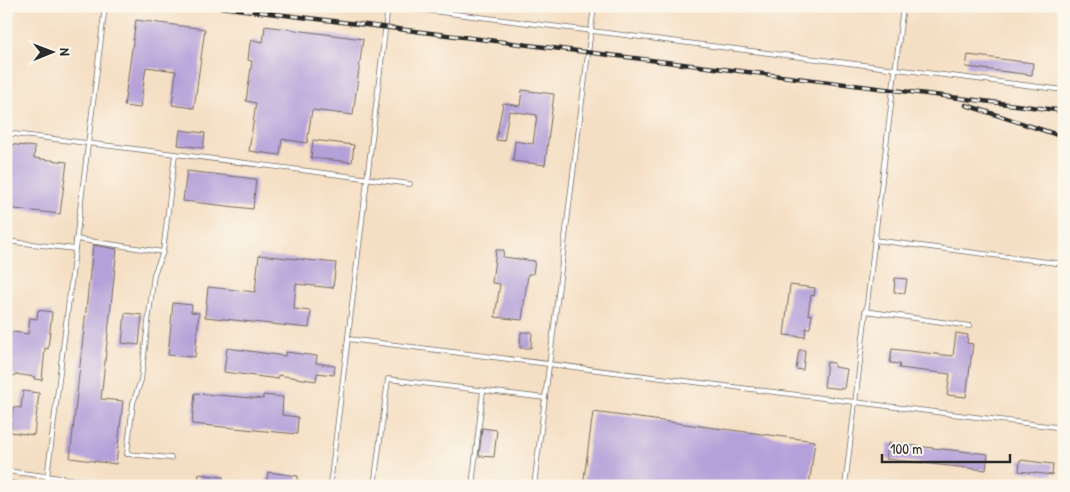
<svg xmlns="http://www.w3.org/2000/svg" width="1070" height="492" viewBox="0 0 1070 492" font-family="'Patrick Hand',sans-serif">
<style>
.building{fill:#b5a1d9}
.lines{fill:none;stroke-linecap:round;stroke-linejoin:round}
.service-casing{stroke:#726a61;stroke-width:5.5}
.service{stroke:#fff;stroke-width:4}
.rail-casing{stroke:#2b2b2b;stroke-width:4.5}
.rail{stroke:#fbf7ec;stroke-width:2.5;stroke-dasharray:8;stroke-linecap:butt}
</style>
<rect width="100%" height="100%" fill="#fbf7ec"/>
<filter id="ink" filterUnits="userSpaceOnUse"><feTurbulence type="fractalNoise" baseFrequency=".02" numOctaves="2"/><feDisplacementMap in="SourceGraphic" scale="10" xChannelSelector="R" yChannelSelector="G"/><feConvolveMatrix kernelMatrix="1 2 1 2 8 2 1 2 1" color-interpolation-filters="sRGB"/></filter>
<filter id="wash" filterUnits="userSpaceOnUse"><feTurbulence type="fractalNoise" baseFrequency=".0096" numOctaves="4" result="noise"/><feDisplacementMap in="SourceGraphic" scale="20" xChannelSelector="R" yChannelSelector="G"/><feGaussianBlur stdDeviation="1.12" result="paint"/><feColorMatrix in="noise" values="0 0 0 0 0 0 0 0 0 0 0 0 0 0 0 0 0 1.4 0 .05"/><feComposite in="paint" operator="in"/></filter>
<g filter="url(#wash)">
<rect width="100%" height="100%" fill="#f5dfc4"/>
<g id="blocks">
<g class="building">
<polygon points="136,20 205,29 194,108 172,105 176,71 146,67 140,108 124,106"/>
<polygon points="265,26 363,39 353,115 312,110 307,143 282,139 280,155 249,151 256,103 246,101 252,61 248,60 250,43 251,43 252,40 263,42"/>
<polygon points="968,55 1033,63 1032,75 966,67"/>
<polygon points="522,90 554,94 545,165 513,161 515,141 533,144 537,115 509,111 504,141 496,140 503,103 520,106"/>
<polygon points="180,130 205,133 203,148 178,145"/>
<polygon points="313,140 354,145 352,162 311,158"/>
<polygon points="9,144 35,147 34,158 67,162 60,214 6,208 6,174"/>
<polygon points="187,171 256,179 253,209 183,201"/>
<polygon points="93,245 117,249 101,399 123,401 116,464 70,458"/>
<polygon points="496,250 504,250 503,257 535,261 533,274 528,274 522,320 495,317 500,284 492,283"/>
<polygon points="259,255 336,263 333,288 296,284 294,309 311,311 309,328 205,317 208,287 255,292"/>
<polygon points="895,278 907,279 905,293 894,292"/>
<polygon points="790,285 815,288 814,296 811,295 808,314 812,315 810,328 806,328 805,337 784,335"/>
<polygon points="173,303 192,305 191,312 199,313 195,357 168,355"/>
<polygon points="38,310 52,312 48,349 45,348 42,380 34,379 35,377 15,374 14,376 6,375 6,331 28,334 30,318 37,319"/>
<polygon points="125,313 142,315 139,345 122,343"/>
<polygon points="521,332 532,332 531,348 520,348"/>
<polygon points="956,333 968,335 967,343 973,344 966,397 947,395 950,374 899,368 900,364 890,363 892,349 953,356"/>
<polygon points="227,348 285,356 286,352 317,356 316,363 335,366 334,375 317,373 316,381 278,375 278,379 224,372"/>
<polygon points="799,350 805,350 803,370 796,369"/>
<polygon points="827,362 834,363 834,367 847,369 844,389 824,387"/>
<polygon points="23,391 39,393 34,435 10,432 13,407 21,408"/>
<polygon points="195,393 263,399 263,395 283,397 282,415 298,417 297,434 192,424"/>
<polygon points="593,412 815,441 809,486 583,486"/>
<polygon points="482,428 497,430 494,457 479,456"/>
<polygon points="888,443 988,454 986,470 886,459"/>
<polygon points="1020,460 1053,464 1052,475 1019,471"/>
<polygon points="268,472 298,476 297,486 266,486"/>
<polygon points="199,474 223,477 222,486 198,486"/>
</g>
</g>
</g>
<g filter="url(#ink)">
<use href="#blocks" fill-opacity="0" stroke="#726a61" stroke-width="1"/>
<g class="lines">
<g class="service-casing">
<g id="service">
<polyline points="392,6 1064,90"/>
<polyline points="6,133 175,154 163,252 76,239"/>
<polyline points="175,154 410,184"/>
<polyline points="874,240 1064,264"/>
<polyline points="6,241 75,249"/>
<polyline points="163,252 154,274 141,380 133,403 127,454 171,458"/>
<polyline points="865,311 970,326"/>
<polyline points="348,339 1064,428"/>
<polyline points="6,471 124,486"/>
<polyline points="46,486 105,6"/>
<polyline points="330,486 388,6"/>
<polyline points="374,486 388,379 545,398"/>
<polyline points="472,486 483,391"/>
<polyline points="534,486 594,6"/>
<polyline points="845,486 903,6"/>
</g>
</g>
<use href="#service" class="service"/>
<g class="rail-casing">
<g id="rail">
<polyline points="212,6 1064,111"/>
<polyline points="966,105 1064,137"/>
<polyline points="6,482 34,486"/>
</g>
</g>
<use href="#rail" class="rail"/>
</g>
</g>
<rect width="1070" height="492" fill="none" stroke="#fbf7ec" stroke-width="25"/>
<g transform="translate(52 52) rotate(89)" stroke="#fbf7ec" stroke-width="4" paint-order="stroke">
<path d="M0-4L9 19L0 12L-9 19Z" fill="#2b2b2b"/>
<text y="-8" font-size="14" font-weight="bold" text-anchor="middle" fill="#2b2b2b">N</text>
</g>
<path d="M882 454v8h128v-8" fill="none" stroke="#2b2b2b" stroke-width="2.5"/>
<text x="890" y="454" font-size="15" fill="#2b2b2b" stroke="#fbf7ec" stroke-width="4" paint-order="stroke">100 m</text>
</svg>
